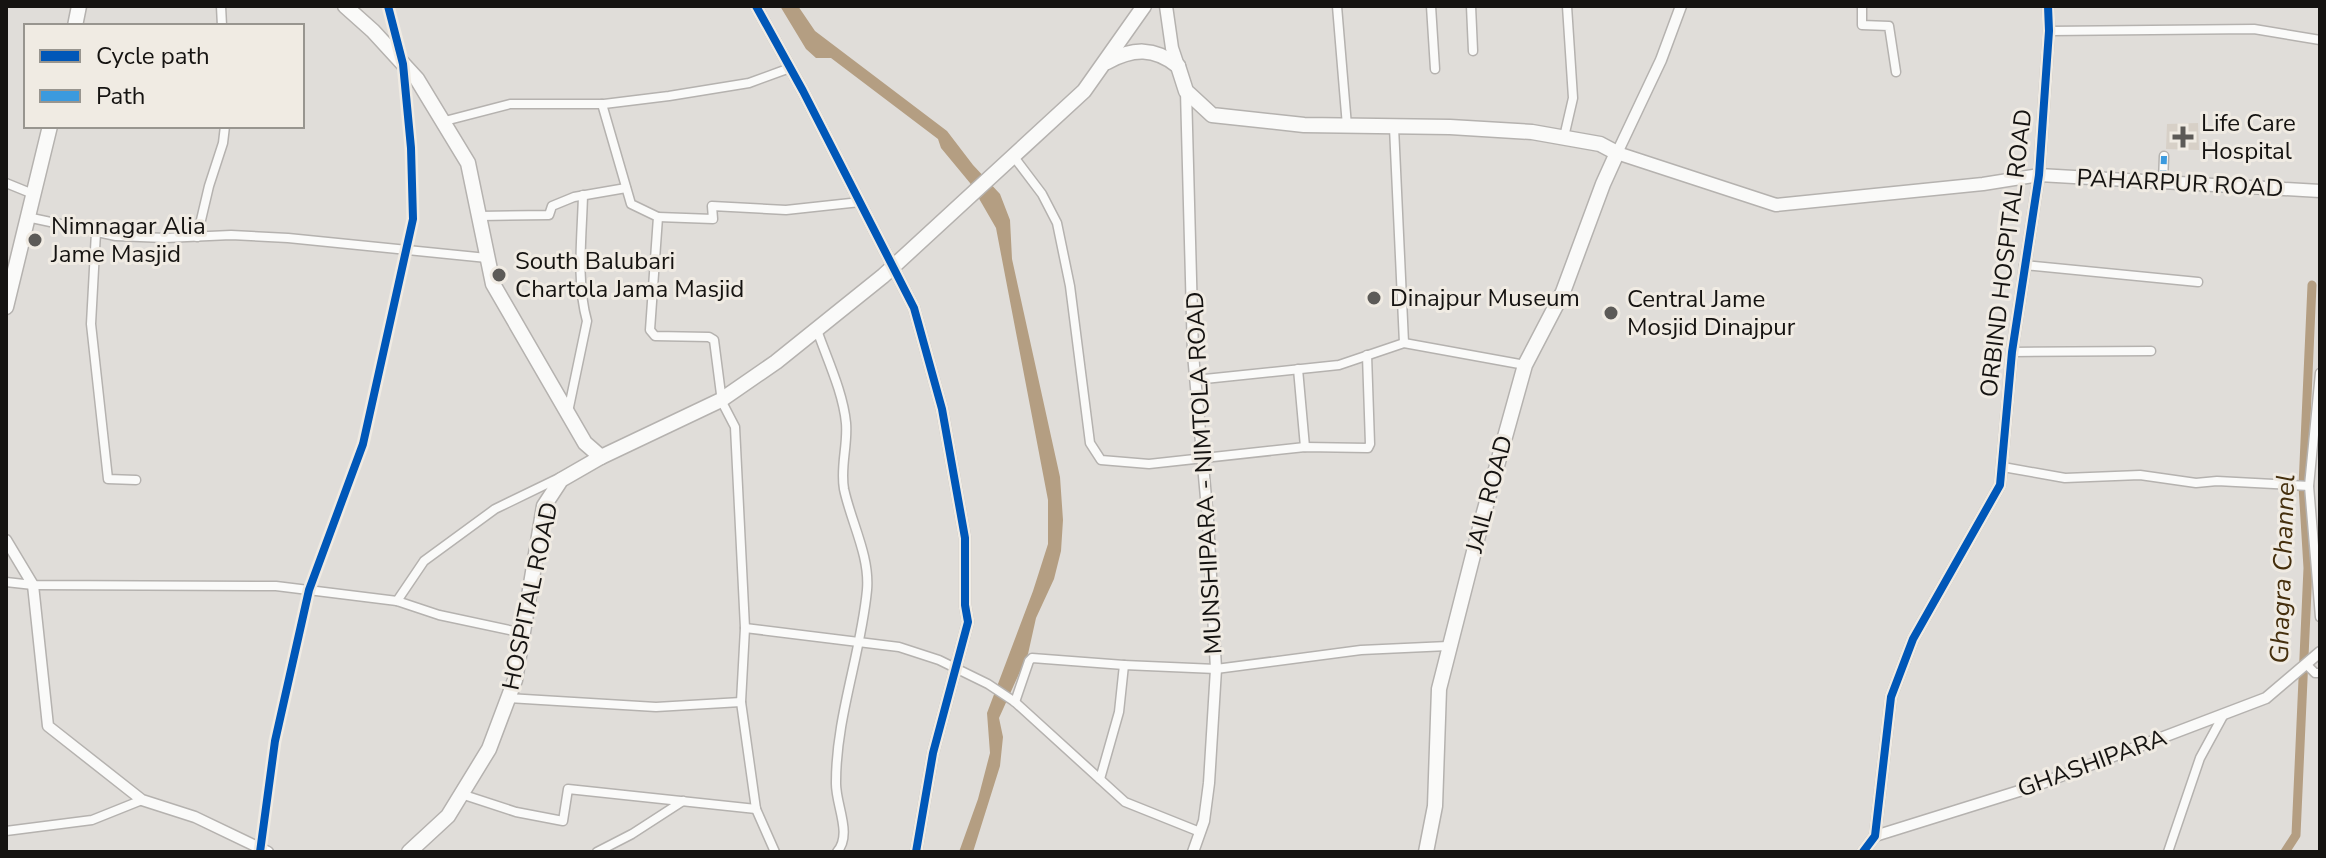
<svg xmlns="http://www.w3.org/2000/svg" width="2326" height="858" viewBox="0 0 2326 858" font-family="'Nunito Sans',sans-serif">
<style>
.built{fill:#d7d0c7}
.water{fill:#b49e82}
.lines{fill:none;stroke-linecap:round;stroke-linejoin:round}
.canal{stroke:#b49e82;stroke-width:9}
.minor-casing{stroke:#b5b2af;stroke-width:11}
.tertiary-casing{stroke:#b5b2af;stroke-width:13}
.secondary-casing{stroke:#b5b2af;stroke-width:15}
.primary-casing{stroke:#b5b2af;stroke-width:17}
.trunk-casing{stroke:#b5b2af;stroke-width:17}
.minor{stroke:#fafaf9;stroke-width:8}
.tertiary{stroke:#fafaf9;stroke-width:10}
.secondary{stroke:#fafaf9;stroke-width:12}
.primary{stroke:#fafaf9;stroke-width:14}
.trunk{stroke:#fafaf9;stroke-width:14}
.quiet{stroke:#3b9ade;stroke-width:6;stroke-dasharray:12 6;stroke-linecap:butt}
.cycleway-casing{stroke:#f0ebe3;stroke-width:13}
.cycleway{stroke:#0057b8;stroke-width:8}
.poi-dot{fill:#5c5a57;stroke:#f0ebe3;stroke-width:3}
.labels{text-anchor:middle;stroke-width:6;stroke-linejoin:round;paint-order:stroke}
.poi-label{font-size:24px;fill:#151311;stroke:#f0ebe3;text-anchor:start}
.street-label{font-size:24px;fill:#151311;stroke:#f0ebe3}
.water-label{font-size:26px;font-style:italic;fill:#452f0d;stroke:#f0ebe3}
</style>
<rect width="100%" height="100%" fill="#e0ddd9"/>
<polygon class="built" points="2198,123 2199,150 2166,149 2167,124"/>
<polygon class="water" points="780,6 798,6 815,31 947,131 973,165 1000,194 1010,220 1012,259 1060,477 1063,520 1061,551 1054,579 1036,618 1028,654 999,718 1003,737 1000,766 973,852 959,852 978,799 990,753 987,713 1033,591 1048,544 1048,500 996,228 970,183 941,148 938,139 831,58 816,58 806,49"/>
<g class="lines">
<polyline class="canal" points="2285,852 2296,835 2308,568 2303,486 2312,285"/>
<g class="minor-casing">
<g id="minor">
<polyline points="221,6 222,26"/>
<polyline points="1337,6 1347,126"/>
<polyline points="1431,6 1435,69"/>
<polyline points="1471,6 1473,51"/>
<polyline points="1862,6 1862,25 1889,26 1896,72"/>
<polyline points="2049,31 2254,29 2320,40"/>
<polyline points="602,104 631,204 658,217 650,330 655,336 709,337 714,340 722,402 735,427 745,628 741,702 756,809 775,852"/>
<polyline points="441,122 510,104 604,104 669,96 749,83 790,68"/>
<polyline points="1394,127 1404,343"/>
<polyline points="1564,137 1573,98 1567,6"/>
<polyline points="1014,157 1042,194 1057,223 1070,286 1090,443 1101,460 1149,464 1305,447 1368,448 1370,444 1367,355"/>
<polyline points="2163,182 2164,156"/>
<polyline points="6,183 33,194"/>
<polyline points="479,216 549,215 552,206 574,197 626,188"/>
<polyline points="27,217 116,236 165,238 231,235 288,238 487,258"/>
<polyline points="658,217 713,219 712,206 786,210 860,202"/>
<polyline points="96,232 91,324 108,479 136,480"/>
<polyline points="197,237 209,186 223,143 225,126"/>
<polyline points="2024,265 2198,282"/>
<path d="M817,330C827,359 843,392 846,423C848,445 840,467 844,489C851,522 870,556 867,590C861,654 836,717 836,782C835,804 853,834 837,852"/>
<polyline points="2012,352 2151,351"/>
<polyline points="1298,369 1305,447"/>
<polyline points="2320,373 2309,486 2320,617"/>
<polyline points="1195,380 1339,365 1404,343 1525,365"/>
<path d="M568,412L587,321C576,282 582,236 583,195"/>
<polyline points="2003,467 2065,478 2140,475 2196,483 2217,481 2309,486"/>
<polyline points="6,582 33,585 276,586 397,601 439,615 523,633"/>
<polyline points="397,601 424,561 495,509 561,477"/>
<polyline points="745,628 899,647 939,660 988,684 1015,702 1125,802 1200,832"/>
<polyline points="2306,664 2315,673 2320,673"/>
<polyline points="508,698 656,707 741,702"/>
<polyline points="1015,702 1029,661 1032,658 1124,665"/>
<polyline points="1100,779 1119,712 1124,665 1216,669 1361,650 1448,646"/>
<polyline points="461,794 516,812 563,821 568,789 756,809"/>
<polyline points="6,831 92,820 142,800"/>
<polyline points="260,851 275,741 309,590 363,444 413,219 411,148 403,64 388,6"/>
<polyline points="597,852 632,834 683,801"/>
<polyline points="2168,852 2200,758 2224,714"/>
</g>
</g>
<g class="tertiary-casing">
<g id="tertiary">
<polyline points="756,6 803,91 914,308 942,409 965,538 965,605 968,622 933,753 916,852"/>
<polyline points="1186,91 1193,354 1208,520 1216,669 1209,783 1204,821 1193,852"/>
<polyline points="1617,153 1661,60 1681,6"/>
<polyline points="6,540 33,585 48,726 142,800 195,817 268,852"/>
<polyline points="1875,836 2032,787 2266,698 2320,652"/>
<polyline points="1863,852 1875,836 1891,697 1913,639 2000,485 2012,352 2039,175 2049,31 2048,6"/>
</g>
</g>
<g class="secondary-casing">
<g id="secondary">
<polyline points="1166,6 1172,48 1178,66"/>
<polyline points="1617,153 1776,205 1983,184 2039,175 2320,191"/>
</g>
</g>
<g class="primary-casing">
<g id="primary">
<polyline points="345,6 373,31 417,79 468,163 493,284 585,443 601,457"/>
<polyline points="75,26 79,6"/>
<path d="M1107,62C1133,48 1154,47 1178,66"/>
<polyline points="6,307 50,126"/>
<polyline points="409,852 448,816 489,749 515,680 544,506 561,480 601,457 721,400 776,362 883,276 1084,91 1144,6"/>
</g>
</g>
<g class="trunk-casing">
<polyline id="trunk" points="1178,66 1186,91 1212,115 1304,125 1450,127 1532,132 1600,144 1617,153 1603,184 1563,292 1525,365 1483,516 1439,689 1435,806 1426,852"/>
</g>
<use href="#minor" class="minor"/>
<use href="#tertiary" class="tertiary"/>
<use href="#secondary" class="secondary"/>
<use href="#primary" class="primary"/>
<use href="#trunk" class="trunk"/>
<polyline class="quiet" points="2163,182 2164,156"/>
<g class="cycleway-casing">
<g id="cycleway">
<polyline points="756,6 803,91 914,308 942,409 965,538 965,605 968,622 933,753 916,852"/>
<polyline points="260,852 275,741 309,590 363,444 413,219 411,148 403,64 388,6"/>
<polyline points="1863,852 1875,836 1891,697 1913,639 2000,485 2012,352 2039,175 2049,31 2048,6"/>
</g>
</g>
<use href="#cycleway" class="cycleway"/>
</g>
<g class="poi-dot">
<path d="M2179 125h8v8h8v8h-8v8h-8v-8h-8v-8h8z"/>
<circle cx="35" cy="240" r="8"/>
<circle cx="499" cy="275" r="8"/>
<circle cx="1374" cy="298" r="8"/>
<circle cx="1611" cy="313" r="8"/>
</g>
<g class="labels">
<g class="poi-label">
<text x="2201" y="131">Life Care<tspan x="2201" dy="28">Hospital</tspan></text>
<text x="51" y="234">Nimnagar Alia<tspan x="51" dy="28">Jame Masjid</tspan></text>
<text x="515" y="269">South Balubari<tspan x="515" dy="28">Chartola Jama Masjid</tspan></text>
<text x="1390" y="306">Dinajpur Museum</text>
<text x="1627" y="307">Central Jame<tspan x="1627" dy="28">Mosjid Dinajpur</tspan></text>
</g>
<g class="street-label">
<text transform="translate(2180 183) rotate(3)" y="8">PAHARPUR ROAD</text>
<text transform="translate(2006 253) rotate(-83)" y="8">ORBIND HOSPITAL ROAD</text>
<text transform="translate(1204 473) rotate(-93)" y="8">MUNSHIPARA - NIMTOLA ROAD</text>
<text transform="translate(1489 494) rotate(-75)" y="8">JAIL ROAD</text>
<text transform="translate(530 596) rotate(-78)" y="8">HOSPITAL ROAD</text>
<text transform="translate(2092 763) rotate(-20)" y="8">GHASHIPARA</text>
</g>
<g class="water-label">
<text transform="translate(2282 569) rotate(-88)" y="9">Ghagra Channel</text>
</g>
</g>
<rect width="2326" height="858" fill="none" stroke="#151311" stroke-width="16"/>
<rect x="24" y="24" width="280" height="104" fill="#f0ebe3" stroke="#98958f" stroke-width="2"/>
<rect x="40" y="50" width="40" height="12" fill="#0057b8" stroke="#98958f" stroke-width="2"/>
<text x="96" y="64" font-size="24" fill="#151311">Cycle path</text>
<rect x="40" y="90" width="40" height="12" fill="#3b9ade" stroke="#98958f" stroke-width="2"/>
<text x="96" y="104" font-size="24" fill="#151311">Path</text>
</svg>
